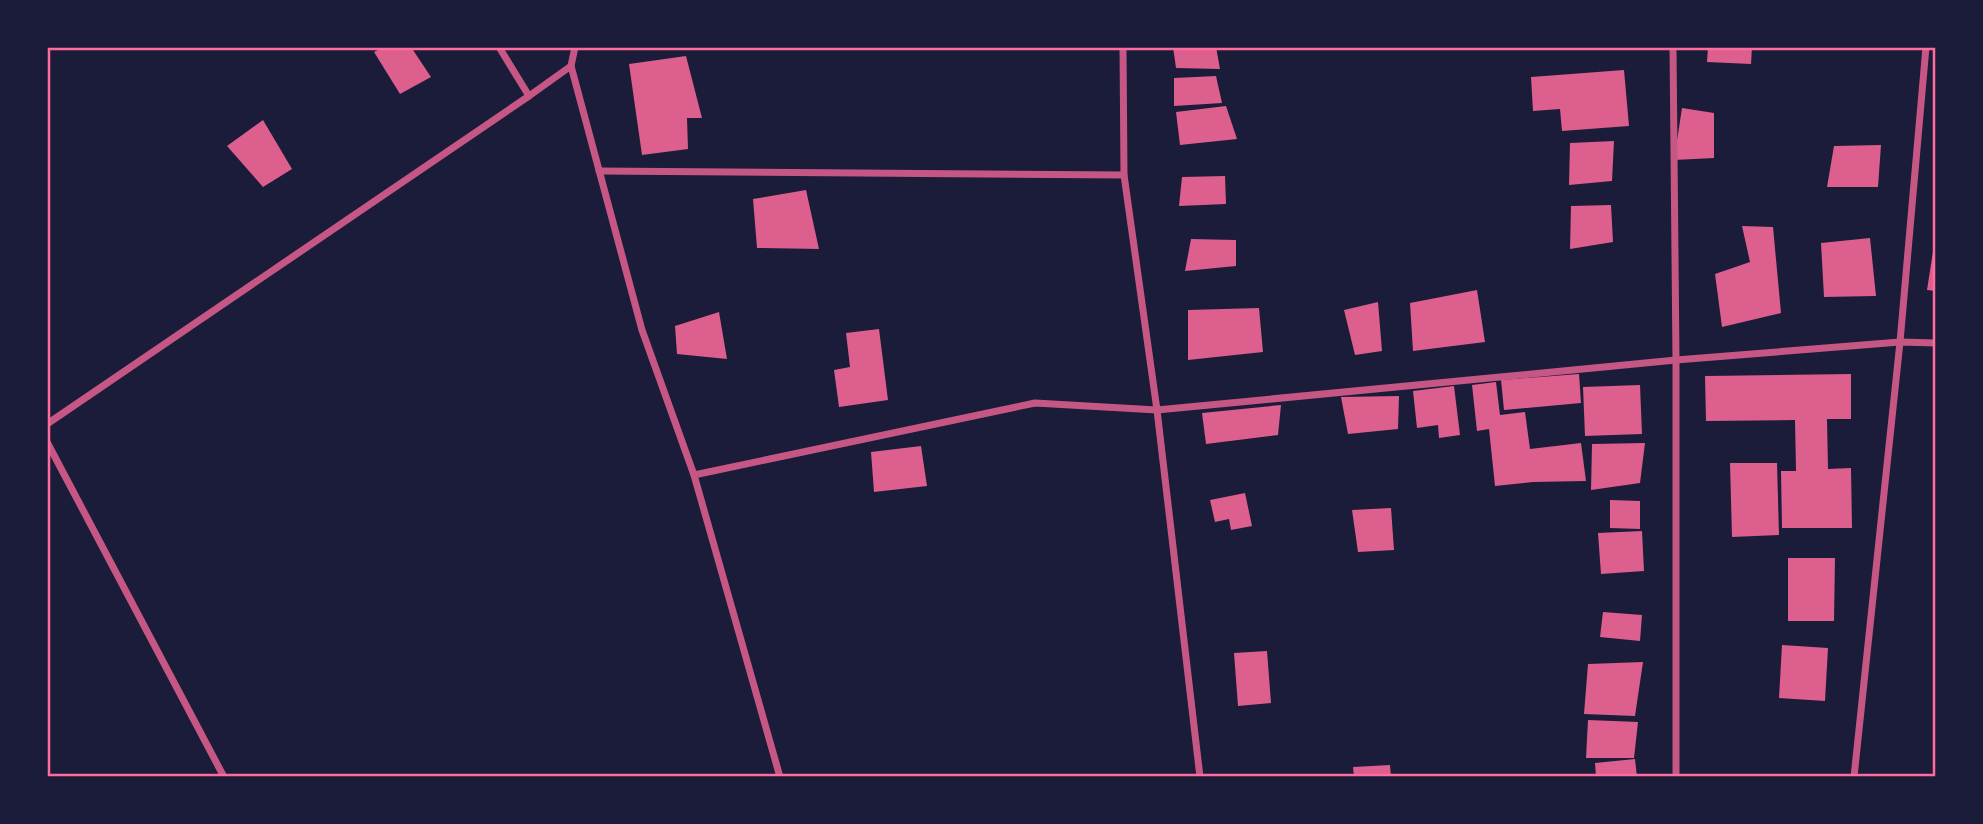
<svg xmlns="http://www.w3.org/2000/svg" width="1983" height="824" viewBox="0 0 1983 824" font-family="'Fira Sans Condensed',sans-serif">
<style>
.building{fill:#dd5f8e}
.lines{fill:none;stroke-linecap:round;stroke-linejoin:round}
.minor{stroke:#c65784;stroke-width:7}
.neatline{fill:none;stroke:#ff6b9d;stroke-width:2.5}
</style>
<rect width="100%" height="100%" fill="#1b1b3a"/>
<g class="building">
<polygon points="384,47 411,47 431,77 400,94 374,52"/>
<polygon points="1173,47 1216,47 1220,69 1176,68"/>
<polygon points="1708,47 1752,47 1751,64 1707,62"/>
<polygon points="686,56 702,118 687,118 688,149 642,155 629,64"/>
<polygon points="1624,70 1629,126 1562,131 1560,109 1533,111 1531,77"/>
<polygon points="1216,76 1222,103 1174,106 1174,78"/>
<polygon points="1226,106 1237,139 1180,145 1176,112"/>
<polygon points="1682,108 1714,113 1714,158 1674,160"/>
<polygon points="263,120 292,169 263,187 227,146"/>
<polygon points="1614,141 1612,181 1569,185 1570,143"/>
<polygon points="1881,145 1878,187 1827,187 1834,146"/>
<polygon points="1225,176 1226,204 1179,206 1182,177"/>
<polygon points="806,190 819,249 757,248 753,199"/>
<polygon points="1611,205 1613,242 1570,249 1571,206"/>
<polygon points="1742,226 1773,227 1781,313 1722,327 1715,274 1750,262"/>
<polygon points="1870,238 1876,296 1824,297 1821,243"/>
<polygon points="1191,239 1236,240 1236,266 1185,271"/>
<polygon points="1934,245 1936,245 1936,291 1927,290"/>
<polygon points="1477,290 1485,342 1413,351 1410,303"/>
<polygon points="1378,302 1382,351 1355,355 1344,310"/>
<polygon points="1259,308 1263,352 1188,360 1188,310"/>
<polygon points="719,312 727,359 677,354 675,326"/>
<polygon points="879,329 888,400 839,407 834,370 850,367 846,333"/>
<polygon points="1579,374 1581,403 1504,410 1501,380"/>
<polygon points="1851,374 1851,419 1827,419 1828,469 1851,468 1852,528 1782,528 1781,471 1796,471 1795,420 1706,421 1705,376"/>
<polygon points="1496,382 1500,415 1525,412 1530,449 1581,443 1586,481 1533,482 1495,486 1489,429 1477,431 1472,385"/>
<polygon points="1640,385 1642,434 1585,436 1583,387"/>
<polygon points="1454,386 1460,435 1439,438 1438,425 1417,428 1413,391"/>
<polygon points="1399,396 1398,429 1348,434 1341,397"/>
<polygon points="1281,405 1278,435 1206,444 1202,413"/>
<polygon points="1645,443 1640,483 1591,490 1592,444"/>
<polygon points="921,446 927,486 874,492 871,452"/>
<polygon points="1730,463 1777,463 1779,535 1732,537"/>
<polygon points="1245,493 1252,526 1231,530 1229,519 1215,522 1210,500"/>
<polygon points="1610,500 1640,501 1640,529 1610,528"/>
<polygon points="1391,508 1394,550 1358,552 1352,510"/>
<polygon points="1642,531 1644,571 1601,574 1598,533"/>
<polygon points="1788,558 1835,558 1834,621 1788,621"/>
<polygon points="1603,612 1642,615 1640,641 1600,637"/>
<polygon points="1782,645 1828,648 1825,701 1779,698"/>
<polygon points="1267,651 1271,703 1238,706 1234,653"/>
<polygon points="1643,662 1635,716 1584,714 1588,664"/>
<polygon points="1588,720 1638,722 1634,758 1586,758"/>
<polygon points="1635,759 1637,777 1596,777 1595,763"/>
<polygon points="1390,765 1391,777 1354,777 1353,767"/>
</g>
<g class="lines">
<g class="minor">
<polyline points="499,47 529,96"/>
<polyline points="1123,47 1124,175 1157,410 1200,777"/>
<polyline points="1673,47 1676,360 1676,777"/>
<polyline points="571,66 642,330 694,475 780,777"/>
<polyline points="599,171 1124,175"/>
<polyline points="47,424 529,96 571,66 575,47"/>
<polyline points="47,442 224,777"/>
<polyline points="694,475 1035,403 1157,410 1676,360 1900,342 1936,343"/>
<polyline points="1854,777 1900,342 1926,47"/>
</g>
</g>
<rect width="1983" height="824" fill="none" stroke="#1b1b3a" stroke-width="98"/>
<rect x="49" y="49" width="1885" height="726" class="neatline"/>
</svg>
